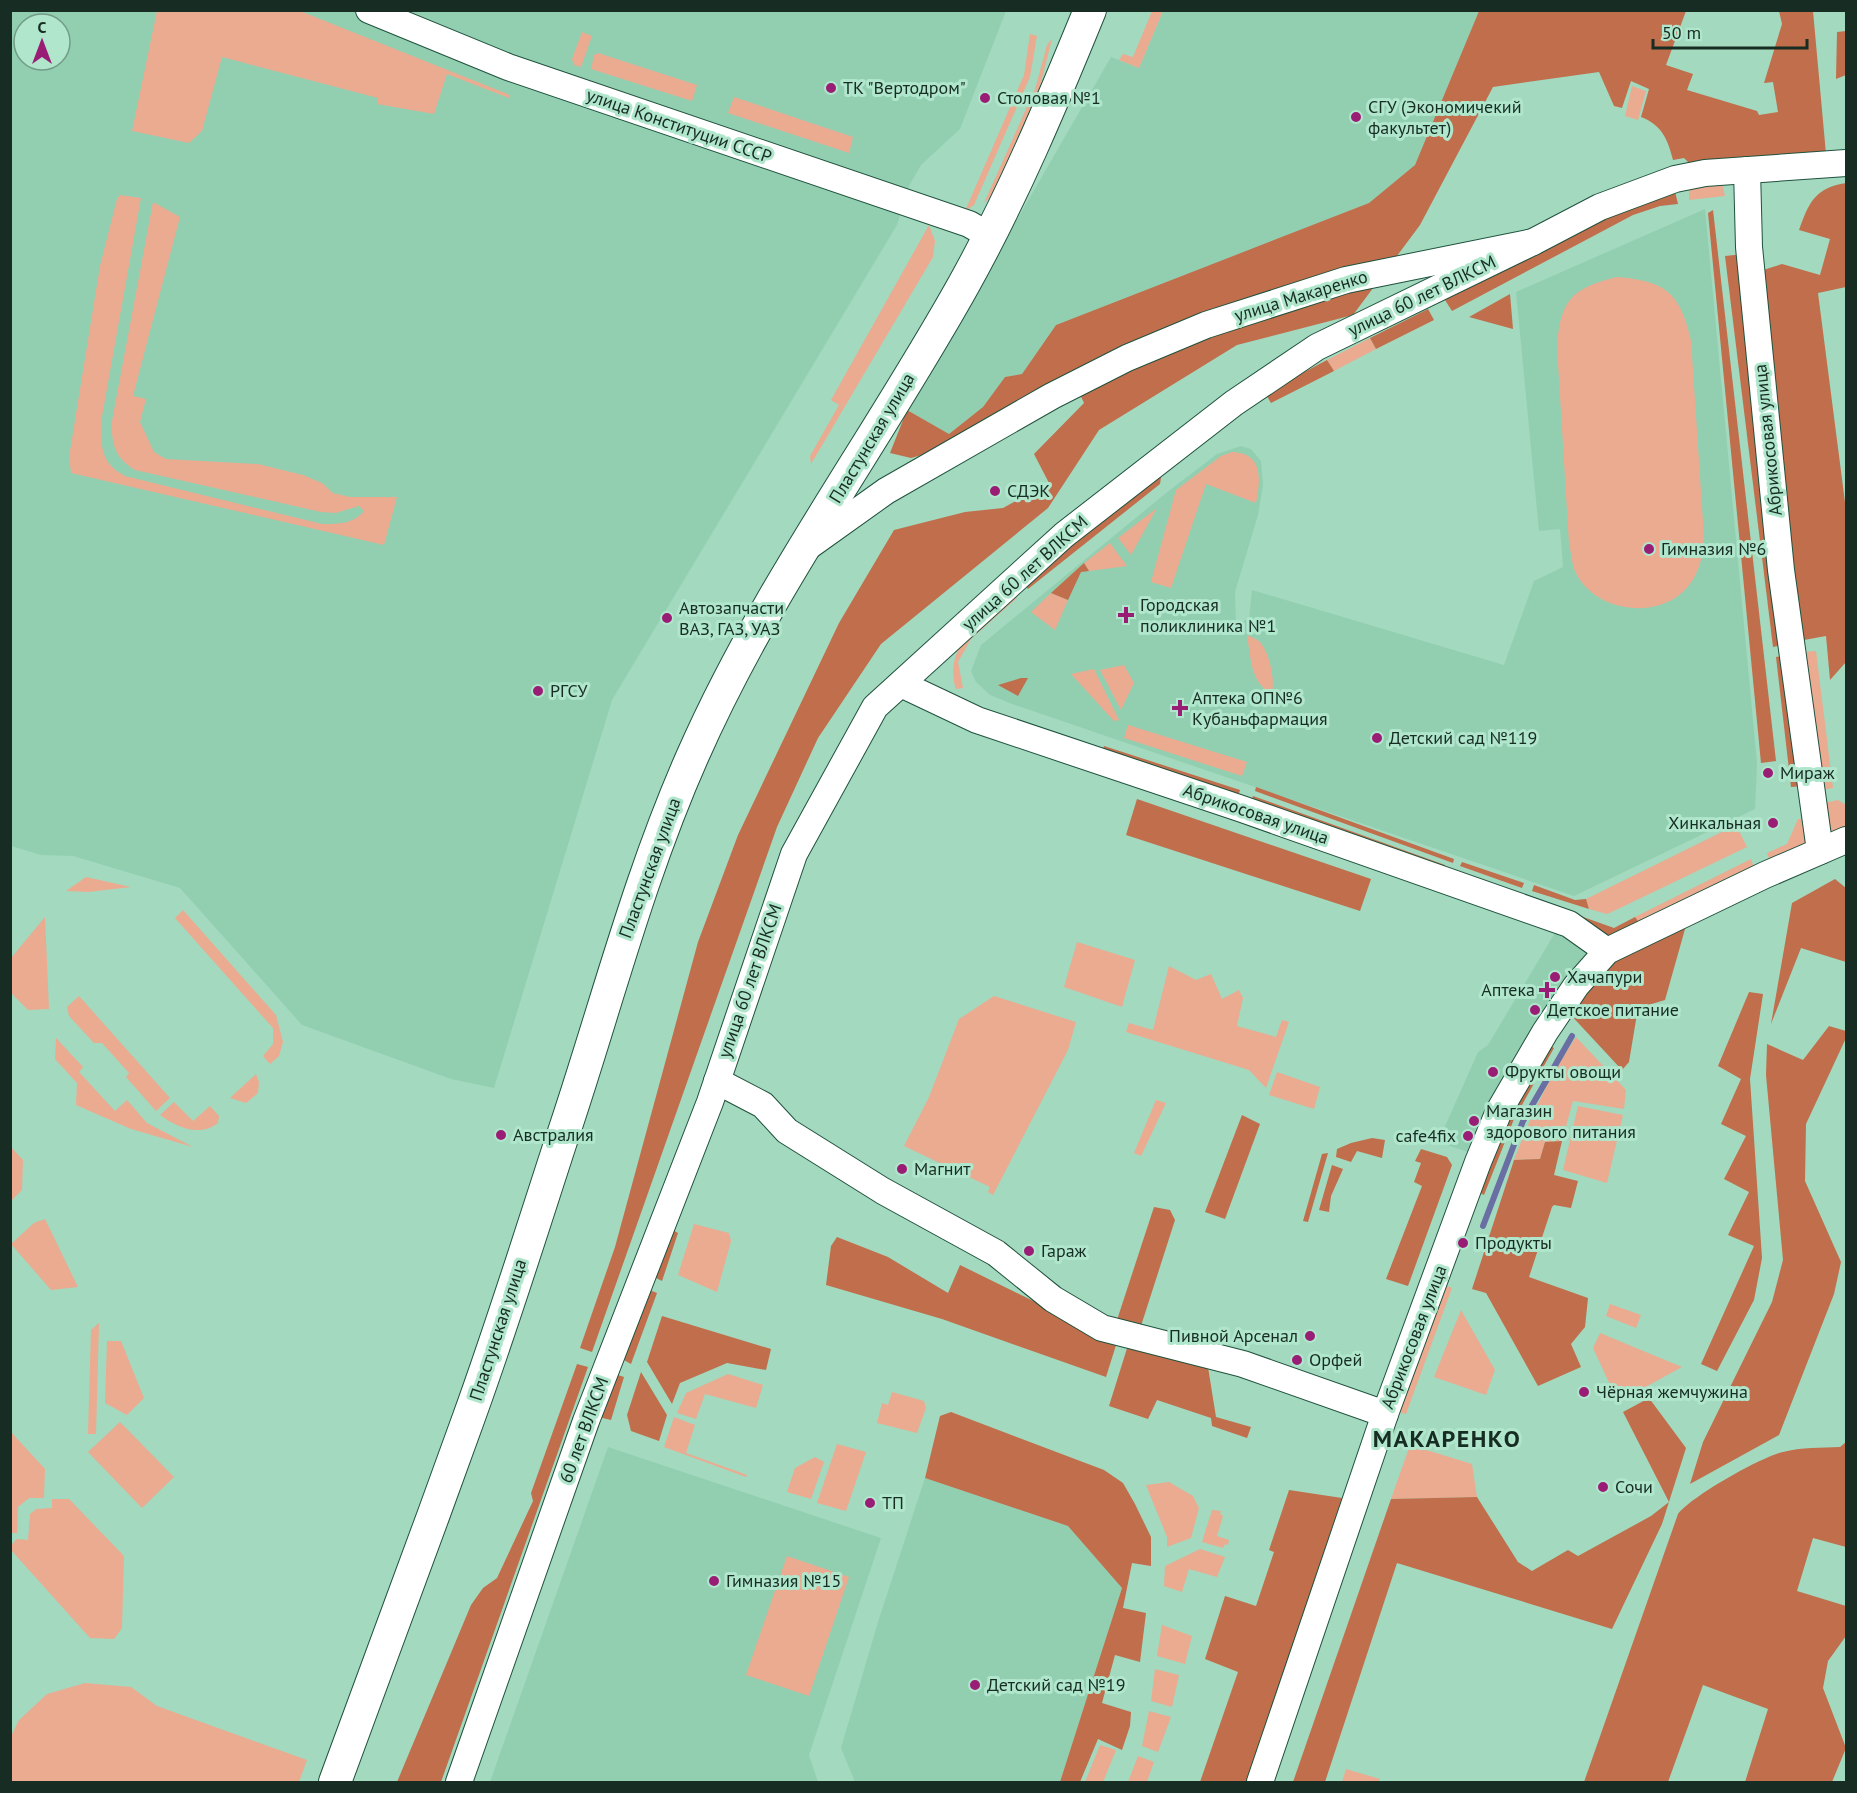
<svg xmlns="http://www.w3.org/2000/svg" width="1857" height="1793" viewBox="0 0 1857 1793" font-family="'PT Sans',sans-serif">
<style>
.built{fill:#92cfb1;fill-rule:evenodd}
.green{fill:#eaab91}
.forest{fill:#c06e4b}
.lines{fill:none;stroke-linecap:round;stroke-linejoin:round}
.stream{stroke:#696fa3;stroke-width:6}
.minor-casing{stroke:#1f523d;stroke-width:28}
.major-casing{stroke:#1f523d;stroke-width:34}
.minor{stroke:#fff;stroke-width:26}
.major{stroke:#fff;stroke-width:32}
.poi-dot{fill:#9a1d75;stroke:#b0e6cc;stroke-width:2}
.labels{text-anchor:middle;stroke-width:6;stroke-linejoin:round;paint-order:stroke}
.poi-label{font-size:18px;fill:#172d23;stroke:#b0e6cc;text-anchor:start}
.street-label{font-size:18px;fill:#172d23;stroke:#b0e6cc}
.district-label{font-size:24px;font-weight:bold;letter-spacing:1.5px;fill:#172d23;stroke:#b0e6cc}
</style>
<rect width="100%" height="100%" fill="#a3d9bf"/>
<g class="built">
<path d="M10,11H1006L960,129L921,165L909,186L897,225L612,700L494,1088L451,1079L302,1025L180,888L73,856L41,855L11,846ZM24,24H60V60H24Z"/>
<polygon points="1163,11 1479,11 1415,165 1369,203 1056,325 1022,374 1005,377 983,407 949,434 907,410 1111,57 1139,68"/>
<polygon points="1705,209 1757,763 1755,809 1574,896 1012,704 990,695 976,682 971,671 981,645 1166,493 1217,454 1241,446 1251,449 1261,461 1263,485 1258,515 1235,592 1236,624 1249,619 1252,590 1504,665 1534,581 1563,567 1560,529 1539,531 1516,292"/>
<polygon points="1559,926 1597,949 1474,1154 1438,1142 1478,1052 1488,1045"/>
<polygon points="608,1447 881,1538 809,1755 818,1782 490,1782"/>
<polygon points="925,1478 1068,1526 1122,1588 1060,1782 855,1782 841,1748 878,1622"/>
</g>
<g class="green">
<polygon points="157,11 300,11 510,95 509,98 447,74 434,114 377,104 378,98 222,57 202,131 189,143 132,131"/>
<polygon points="1152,11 1163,11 1139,68 1119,60 1123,54 1133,57"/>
<polygon points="582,32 592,36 581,67 574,65 572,59"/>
<polygon points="1030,34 1037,36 1030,77 974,205 965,211 1024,75"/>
<polygon points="1052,39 1039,90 992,196 984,203 1035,89 1047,45"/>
<polygon points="598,53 697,85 692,101 591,69 594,55"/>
<polygon points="1632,86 1646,91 1638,120 1625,116"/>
<polygon points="734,97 853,137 849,153 728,113"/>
<polygon points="1721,179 1725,196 1689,200 1689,183"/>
<path d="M120,195L141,198L101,422C101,448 101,463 125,476L322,524C337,524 354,524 364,511L359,506L336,513L321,512L135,470C115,458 111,444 112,421L153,202L180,217L133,396L146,399L140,422L154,452L166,459L258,464L303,475L322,483L333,493L350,497H397L384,545L71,473L69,457L100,266L117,199Z"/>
<polygon points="929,225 935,241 933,257 811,464 810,456 839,405 831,400"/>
<path d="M1617,277C1665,281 1680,292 1691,340L1704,537C1703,554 1701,567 1692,581C1666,622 1595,615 1575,571C1572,564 1571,552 1569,544L1557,347C1560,300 1572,288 1617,277Z"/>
<polygon points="1370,338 1376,349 1334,371 1327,360"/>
<path d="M1232,452C1263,453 1261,479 1256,503L1206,484L1171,588L1151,582L1176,490L1221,456Z"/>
<polygon points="1157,508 1131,555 1118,538"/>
<polygon points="1110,543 1127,566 1089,571 1084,563"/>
<path d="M1009,592L1017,598L971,639L958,662L963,688L956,689C943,645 982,620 1009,592Z"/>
<polygon points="1051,593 1068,600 1055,630 1031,612"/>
<path d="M1247,635C1251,637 1257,639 1260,642C1270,654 1275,679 1272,694C1250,682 1251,658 1247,635Z"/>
<polygon points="1816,651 1833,788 1821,790 1802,652"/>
<polygon points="1124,665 1134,683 1121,710 1100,670"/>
<polygon points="1094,669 1119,720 1114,721 1071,674"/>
<polygon points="1128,725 1247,762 1242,776 1124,738"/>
<polygon points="1838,800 1846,805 1846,830 1832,835 1824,803"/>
<polygon points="1798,819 1809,820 1806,847 1771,864 1767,853 1787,844"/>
<polygon points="1736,825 1747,847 1618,909 1607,914 1589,909 1586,899"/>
<polygon points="1751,859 1756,874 1643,928 1635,917"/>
<polygon points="86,877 131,887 88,892 66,891"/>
<polygon points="183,910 276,1015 283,1042 279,1056 270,1064 263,1056 273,1044 273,1028 175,918"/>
<polygon points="45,917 49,1009 28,1010 11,993 11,958"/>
<polygon points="1077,942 1135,960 1122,1007 1064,987"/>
<polygon points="1169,966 1196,980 1211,974 1222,999 1239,990 1243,998 1237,1026 1276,1037 1282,1020 1289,1022 1266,1088 1249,1070 1126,1032 1129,1023 1153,1030"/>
<polygon points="79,996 170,1098 156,1111 126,1077 129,1073 102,1043 94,1043 69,1016 67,1007"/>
<polygon points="994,996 1076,1022 1068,1050 993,1195 988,1192 990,1187 904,1146 929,1097 959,1019"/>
<path d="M1576,1037L1626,1090L1624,1109L1573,1101L1562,1141L1545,1142L1540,1159L1514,1160C1530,1117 1550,1076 1576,1037Z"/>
<polygon points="56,1038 83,1067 79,1072 115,1111 127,1100 147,1123 193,1147 131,1129 76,1105 77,1083 55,1059"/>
<polygon points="1277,1072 1320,1087 1314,1109 1269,1095"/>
<polygon points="256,1074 259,1082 258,1093 246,1103 230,1098"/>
<polygon points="1156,1100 1166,1103 1141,1156 1134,1153"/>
<path d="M174,1102L193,1121L210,1106L219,1116L218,1123C200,1137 178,1128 160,1115Z"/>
<polygon points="1578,1106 1623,1115 1607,1183 1563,1170"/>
<polygon points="10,1146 23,1160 22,1190 11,1201"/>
<polygon points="45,1219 78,1287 51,1290 11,1244 34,1223"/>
<polygon points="694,1224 729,1233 731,1241 717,1292 678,1275"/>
<polygon points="1440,1283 1452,1288 1406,1414 1394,1411"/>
<polygon points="1610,1304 1641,1315 1636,1328 1606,1316"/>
<polygon points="1461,1310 1495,1370 1486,1395 1434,1377"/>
<polygon points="99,1323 96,1434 88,1434 91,1330"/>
<polygon points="1600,1333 1682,1367 1618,1402 1593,1348"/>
<polygon points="107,1341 121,1341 144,1398 127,1415 105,1403"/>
<polygon points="728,1374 763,1385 756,1408 705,1394 696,1419 677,1413 686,1393"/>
<polygon points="892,1392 924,1401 926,1408 917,1433 877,1423 882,1403 888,1405"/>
<polygon points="674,1417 695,1425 686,1453 747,1475 746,1477 664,1447"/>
<polygon points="120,1422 174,1477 142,1508 88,1452"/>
<polygon points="11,1432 45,1469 44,1498 29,1498 18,1507 17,1533 11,1533"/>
<polygon points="837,1444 866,1452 846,1511 817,1503"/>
<polygon points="1410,1445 1472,1464 1477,1497 1391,1499"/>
<polygon points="815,1457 824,1462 811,1499 787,1492 795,1468"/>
<polygon points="1169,1482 1193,1496 1199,1508 1191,1538 1167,1547 1167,1537 1146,1485"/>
<polygon points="52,1499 69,1499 124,1556 122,1628 114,1639 90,1638 11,1550 11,1545 17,1539 28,1540 30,1514 36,1509 52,1508"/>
<polygon points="1212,1510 1221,1511 1220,1514 1223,1516 1217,1536 1229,1540 1228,1545 1225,1544 1223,1548 1202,1542"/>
<polygon points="1200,1549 1225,1557 1217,1577 1189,1569 1182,1592 1164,1586 1165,1566"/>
<polygon points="787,1556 849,1577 809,1696 746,1675"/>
<polygon points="1162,1625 1192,1636 1185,1664 1157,1656"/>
<polygon points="1155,1669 1179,1675 1172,1707 1151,1701"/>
<polygon points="85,1683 131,1687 157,1706 307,1760 299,1782 11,1782 11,1736 19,1720 47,1694"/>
<polygon points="1149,1711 1171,1717 1158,1752 1142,1746"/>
<polygon points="1100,1745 1116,1750 1103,1782 1085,1782"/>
<polygon points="1138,1756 1154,1762 1147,1782 1128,1782"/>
<polygon points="1346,1769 1380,1779 1379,1782 1342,1782"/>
</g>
<g class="forest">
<path d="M1479,11H1686L1666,65L1693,74L1687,90L1757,111L1759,115L1778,112L1773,82L1764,83L1782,24L1779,11H1813L1826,154L1768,156L1689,163L1684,158L1673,160C1668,140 1662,125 1641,117L1649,89L1631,81L1622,108L1614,106L1599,72L1493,87L1420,225L1353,315L1237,345L1099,430L1048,508L881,644L818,738L777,827L592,1352L580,1348L615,1247L698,942L738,835L839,623L894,530L965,512L1003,508L1049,483L1034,454L1084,403L1071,375L940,450L911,458L890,453L907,410L949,434L983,407L1005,377L1022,374L1056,325L1369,203L1415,165Z"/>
<polygon points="1846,31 1846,75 1836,79 1837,32"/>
<path d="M1846,183V287L1818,293L1846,510V662L1830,680L1826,636L1804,640L1782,483L1763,270L1782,264L1820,275L1830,239L1799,230C1809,202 1815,188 1846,183Z"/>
<polygon points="1674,187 1678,204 1660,206 1633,215 1452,311 1445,300 1595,220"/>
<polygon points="1713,210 1776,761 1761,763 1708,213"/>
<polygon points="1744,254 1787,644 1773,647 1725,256"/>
<polygon points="1510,294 1513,329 1469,317"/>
<polygon points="1428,309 1434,320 1376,349 1370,338"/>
<polygon points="1327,360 1334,371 1271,403 1265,393"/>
<polygon points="1162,471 1160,484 1028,589 1023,583"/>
<polygon points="1084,563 1089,571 1081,572 1068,600 1051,593"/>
<polygon points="1787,655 1803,786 1791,787 1776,657"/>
<polygon points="1021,678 1028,678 1018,696 998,685"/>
<polygon points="1104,746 1240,790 1236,802 1101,754"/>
<polygon points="1256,787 1454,859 1453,863 1255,791"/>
<polygon points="1253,796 1445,865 1442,873 1249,807"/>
<polygon points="1137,799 1371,879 1360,911 1126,835"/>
<polygon points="1462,862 1524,883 1522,888 1460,866"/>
<polygon points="1835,879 1846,888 1846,962 1801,948 1771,1024 1792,903"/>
<polygon points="1534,885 1575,900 1586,899 1589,909 1532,891"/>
<polygon points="1530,898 1614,928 1635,917 1643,928 1606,943"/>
<polygon points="1687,922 1665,1000 1638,1008 1629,1062 1622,1070 1568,1012 1614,959"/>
<polygon points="1749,992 1763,994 1750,1079 1762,1258 1754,1300 1717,1371 1701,1364 1754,1246 1728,1235 1749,1192 1724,1179 1746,1136 1721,1124 1741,1079 1718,1066"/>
<polygon points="1829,1026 1846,1031 1846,1038 1806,1124 1805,1181 1841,1262 1834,1294 1779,1435 1690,1484 1703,1442 1772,1302 1783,1260 1766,1075 1767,1044 1803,1060"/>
<polygon points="1545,1043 1554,1048 1514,1119 1484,1195 1476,1191"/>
<polygon points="1242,1115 1260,1124 1225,1219 1205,1212"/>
<polygon points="1372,1138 1385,1140 1382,1158 1357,1151 1351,1162 1336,1157 1337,1149 1351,1143"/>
<polygon points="1562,1141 1554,1175 1578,1181 1571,1208 1554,1205 1552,1207 1529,1277 1588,1298 1585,1327 1571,1344 1581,1367 1538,1386 1486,1293 1472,1289 1514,1160 1540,1159 1545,1142"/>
<polygon points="1421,1149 1447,1157 1452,1165 1408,1286 1386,1279 1422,1186 1414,1182 1421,1163 1415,1161"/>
<polygon points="1328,1153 1308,1222 1303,1221 1322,1154"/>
<polygon points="1332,1165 1343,1169 1331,1196 1329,1212 1319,1210"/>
<polygon points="1154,1207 1170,1210 1175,1220 1140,1329 1116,1323"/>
<polygon points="669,1228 678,1233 662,1281 654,1277"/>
<polygon points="837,1237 888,1257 948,1293 960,1265 1117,1342 1106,1377 942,1319 826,1285 831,1246"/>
<polygon points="647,1289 657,1293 631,1364 622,1359"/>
<polygon points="662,1316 771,1349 766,1370 727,1363 680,1383 672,1404 647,1362"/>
<polygon points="1129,1342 1207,1361 1216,1417 1251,1427 1247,1438 1212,1426 1211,1418 1157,1400 1148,1419 1109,1406"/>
<polygon points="577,1364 588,1367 441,1782 397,1782 471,1605 483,1588 497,1578 533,1501 531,1493"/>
<polygon points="641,1372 667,1415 659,1441 631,1431 627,1415"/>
<polygon points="612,1373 624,1377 611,1420 598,1417"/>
<polygon points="1649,1398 1686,1448 1662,1524 1612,1629 1397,1563 1325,1782 1293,1782 1391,1499 1477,1497 1518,1562 1532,1571 1568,1550 1578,1556 1651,1516 1669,1502 1623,1412"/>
<polygon points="951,1412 1104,1470 1123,1483 1135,1504 1151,1537 1151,1566 1132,1563 1123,1608 1146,1613 1140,1662 1115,1655 1102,1703 1131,1712 1130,1726 1122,1750 1098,1739 1080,1782 1060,1782 1122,1588 1068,1526 925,1478 940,1416"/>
<path d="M1846,1442V1547L1813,1538L1797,1591L1846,1606V1636L1828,1661L1823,1688L1846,1748L1832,1782H1745L1768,1709L1703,1685L1668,1782H1584L1678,1514C1692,1496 1761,1457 1783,1452C1801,1447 1822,1448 1840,1447Z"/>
<polygon points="1289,1490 1342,1498 1247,1782 1200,1782 1238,1672 1205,1659 1225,1596 1256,1606 1274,1552 1269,1550"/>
</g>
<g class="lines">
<polyline class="stream" points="1483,1226 1523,1121 1572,1036"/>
<g class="minor-casing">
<g id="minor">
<polyline points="369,10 508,67 969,224 990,236"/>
<polyline points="1747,170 1749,247 1781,570 1820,851"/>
<polyline points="809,546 886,491 1052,396 1127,358 1206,325 1346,280 1533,242 1600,207 1675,179 1705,173 1846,163"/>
<polyline points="901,684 977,720 1242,809 1569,924 1607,951"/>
<polyline points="717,1081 763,1105 787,1131 883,1191 996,1253 1053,1299 1102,1328 1243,1364 1385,1414"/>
<polyline points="459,1782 586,1421 710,1102 794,854 875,707 1064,535 1234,403 1317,347 1533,242"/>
<polyline points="1260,1782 1385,1414 1478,1162 1499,1111 1545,1032 1576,986 1607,951 1765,875 1846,840"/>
</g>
</g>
<g class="major-casing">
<path id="major" d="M335,1782C380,1661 425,1539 469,1417C502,1326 531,1233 561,1141C605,1011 637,881 693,755C766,589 876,442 964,284C1013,196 1052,103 1090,10"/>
</g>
<use href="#minor" class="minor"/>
<use href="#major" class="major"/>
</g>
<g class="poi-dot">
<circle cx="831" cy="88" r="6"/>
<circle cx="985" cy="98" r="6"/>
<circle cx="1356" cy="117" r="6"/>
<circle cx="995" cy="491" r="6"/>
<circle cx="1649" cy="549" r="6"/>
<path d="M1123 606h6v6h6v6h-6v6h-6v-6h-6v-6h6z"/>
<circle cx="667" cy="618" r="6"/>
<circle cx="538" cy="691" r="6"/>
<path d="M1177 699h6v6h6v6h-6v6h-6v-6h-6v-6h6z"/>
<circle cx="1377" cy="738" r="6"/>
<circle cx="1768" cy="773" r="6"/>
<circle cx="1773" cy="823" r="6"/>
<circle cx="1555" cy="977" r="6"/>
<path d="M1544 981h6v6h6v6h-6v6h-6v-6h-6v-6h6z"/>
<circle cx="1535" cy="1010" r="6"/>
<circle cx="1493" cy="1072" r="6"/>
<circle cx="1474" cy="1121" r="6"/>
<circle cx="501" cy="1135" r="6"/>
<circle cx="1468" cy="1136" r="6"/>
<circle cx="902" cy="1169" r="6"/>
<circle cx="1463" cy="1243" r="6"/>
<circle cx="1029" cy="1251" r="6"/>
<circle cx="1310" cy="1336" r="6"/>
<circle cx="1297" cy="1360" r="6"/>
<circle cx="1584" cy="1392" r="6"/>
<circle cx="1603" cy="1487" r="6"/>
<circle cx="870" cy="1503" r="6"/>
<circle cx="714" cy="1581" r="6"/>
<circle cx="975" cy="1685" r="6"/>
</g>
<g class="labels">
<g class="poi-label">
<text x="843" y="94">ТК "Вертодром"</text>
<text x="997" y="104">Столовая №1</text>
<text x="1368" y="113">СГУ (Экономичекий<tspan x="1368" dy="21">факультет)</tspan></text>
<text x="1007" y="497">СДЭК</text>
<text x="1661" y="555">Гимназия №6</text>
<text x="1140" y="611">Городская<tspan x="1140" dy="21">поликлиника №1</tspan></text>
<text x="679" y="614">Автозапчасти<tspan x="679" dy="21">ВАЗ, ГАЗ, УАЗ</tspan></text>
<text x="550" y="697">РГСУ</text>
<text x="1192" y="704">Аптека ОП№6<tspan x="1192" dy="21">Кубаньфармация</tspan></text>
<text x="1389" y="744">Детский сад №119</text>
<text x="1780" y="779">Мираж</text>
<text x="1761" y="829" text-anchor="end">Хинкальная</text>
<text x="1567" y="983">Хачапури</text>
<text x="1535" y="996" text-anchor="end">Аптека</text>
<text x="1547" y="1016">Детское питание</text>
<text x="1505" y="1078">Фрукты овощи</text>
<text x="1486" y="1117">Магазин<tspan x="1486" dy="21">здорового питания</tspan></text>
<text x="513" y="1141">Австралия</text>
<text x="1456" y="1142" text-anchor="end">cafe4fix</text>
<text x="914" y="1175">Магнит</text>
<text x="1475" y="1249">Продукты</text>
<text x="1041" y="1257">Гараж</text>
<text x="1298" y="1342" text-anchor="end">Пивной Арсенал</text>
<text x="1309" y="1366">Орфей</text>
<text x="1596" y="1398">Чёрная жемчужина</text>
<text x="1615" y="1493">Сочи</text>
<text x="882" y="1509">ТП</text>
<text x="726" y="1587">Гимназия №15</text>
<text x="987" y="1691">Детский сад №19</text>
</g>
<g class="street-label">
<text transform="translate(679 126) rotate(19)" y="6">улица Конституции СССР</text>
<text transform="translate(1301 296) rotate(-17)" y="6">улица Макаренко</text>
<text transform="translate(1422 296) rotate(-26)" y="6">улица 60 лет ВЛКСМ</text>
<text transform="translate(872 438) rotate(-59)" y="6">Пластунская улица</text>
<text transform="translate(1768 440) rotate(-96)" y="6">Абрикосовая улица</text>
<text transform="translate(1025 573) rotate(-42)" y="6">улица 60 лет ВЛКСМ</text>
<text transform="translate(1256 814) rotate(19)" y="6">Абрикосовая улица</text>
<text transform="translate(650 868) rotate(-70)" y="6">Пластунская улица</text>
<text transform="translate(750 981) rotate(-71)" y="6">улица 60 лет ВЛКСМ</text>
<text transform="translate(498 1330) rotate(-72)" y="6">Пластунская улица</text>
<text transform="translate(1414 1337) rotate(-69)" y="6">Абрикосовая улица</text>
<text transform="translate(584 1430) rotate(-70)" y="6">60 лет ВЛКСМ</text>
</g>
<g class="district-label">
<text x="1447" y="1447">МАКАРЕНКО</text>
</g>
</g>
<rect width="1857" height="1793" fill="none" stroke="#172d23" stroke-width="24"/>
<g transform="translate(42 42)"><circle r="28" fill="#b0e6cc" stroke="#739c88" stroke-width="1.5"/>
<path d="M0-4.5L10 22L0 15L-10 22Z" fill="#9a1d75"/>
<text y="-9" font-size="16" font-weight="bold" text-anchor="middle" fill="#172d23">С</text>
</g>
<path d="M1653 39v9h154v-9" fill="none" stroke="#172d23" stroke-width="3"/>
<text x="1662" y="39" font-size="18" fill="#172d23" stroke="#b0e6cc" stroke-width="4.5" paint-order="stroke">50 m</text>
</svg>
